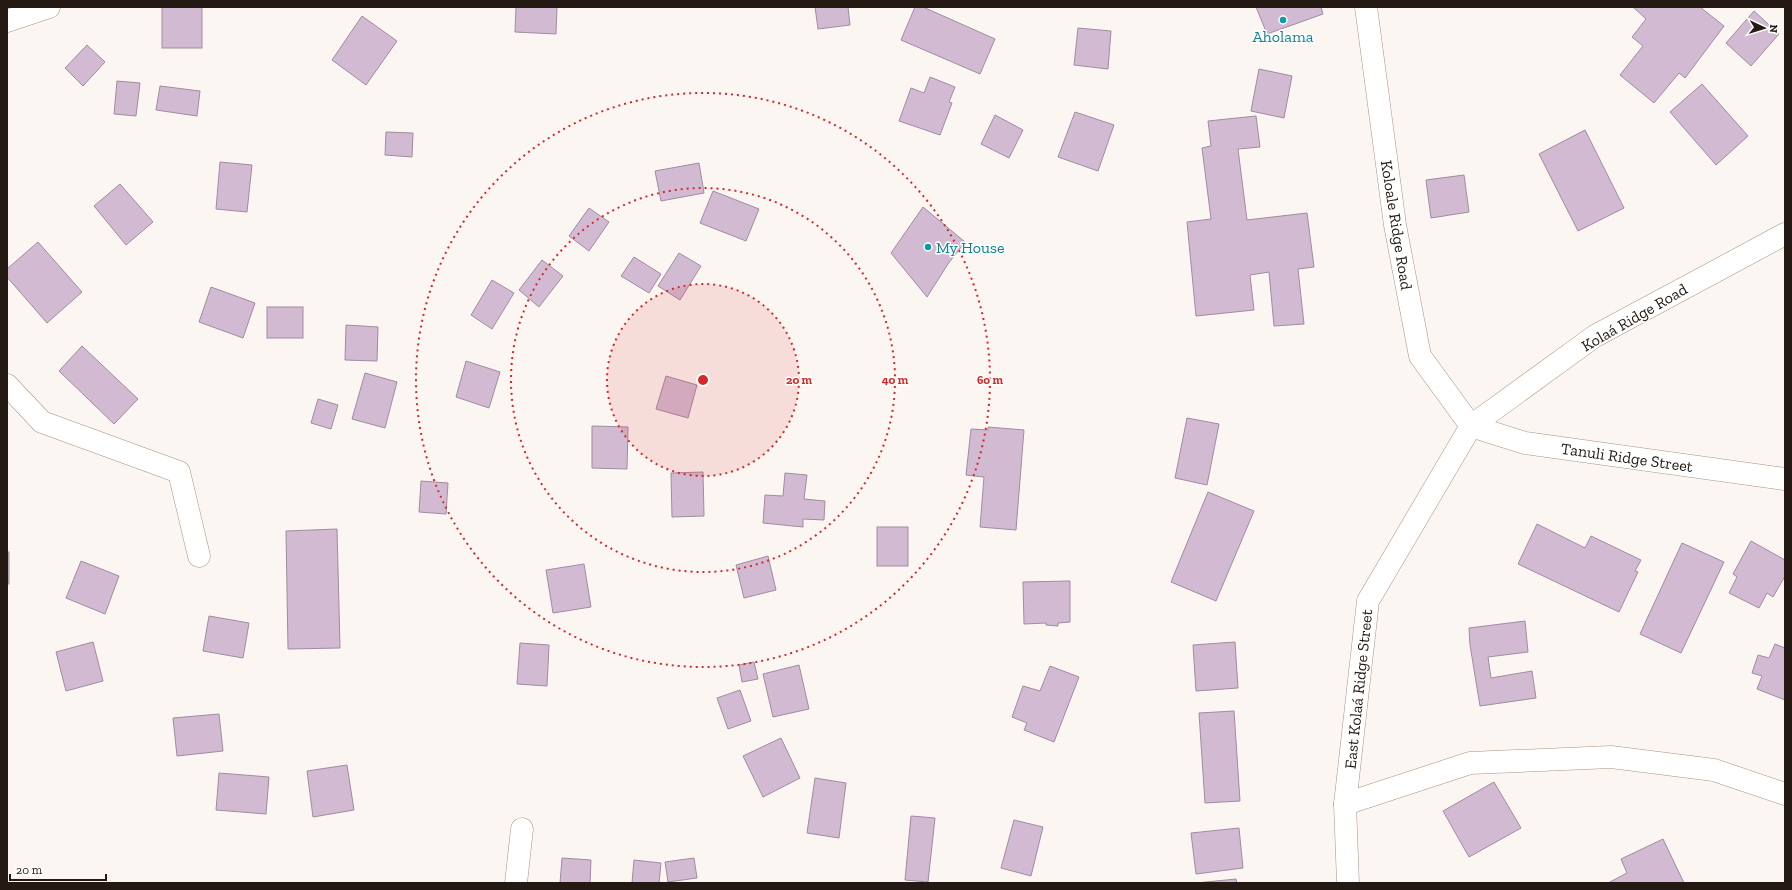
<svg xmlns="http://www.w3.org/2000/svg" width="1792" height="890" viewBox="0 0 1792 890" font-family="'Zilla Slab',serif">
<style>
.building{fill:#d2bbd2;stroke:#a08ba0}
.lines{fill:none;stroke-linecap:round;stroke-linejoin:round}
.minor-casing{stroke:#ab9280;stroke-width:23}
.minor{stroke:#fff;stroke-width:22}
.ring{fill:none;stroke:#d62828;stroke-width:2;stroke-dasharray:2 4}
.culture-dot{fill:#0f9aa8;stroke:#fff;stroke-width:1.5}
.labels{text-anchor:middle;stroke-width:3;stroke-linejoin:round;paint-order:stroke}
.culture-label{font-size:16px;fill:#0d838f;stroke:#fff}
.street-label{font-size:16px;fill:#241a13;stroke:#fff}
.centre{fill:#d62828;stroke:#fff;stroke-width:2}
.ring-label{font-size:12px;text-anchor:middle;font-weight:bold;fill:#d62828;stroke:#fff;stroke-width:3;stroke-linejoin:round;paint-order:stroke}
</style>
<rect width="100%" height="100%" fill="#fcf6f2"/>
<g class="building">
<rect x="162" y="7" width="40" height="41"/>
<polygon points="516,7 557,7 556,34 515,32"/>
<polygon points="815,7 848,7 850,25 818,29"/>
<polygon points="915,7 923,7 995,39 980,74 901,40"/>
<polygon points="1256,7 1321,7 1323,14 1267,34"/>
<polygon points="1633,7 1700,7 1724,26 1685,78 1679,73 1654,103 1620,75 1643,46 1632,37 1646,19"/>
<polygon points="1754,11 1779,34 1751,66 1726,43"/>
<polygon points="362,16 397,41 366,85 332,60"/>
<polygon points="1078,28 1111,31 1108,69 1074,65"/>
<polygon points="87,45 105,62 83,86 65,68"/>
<polygon points="1259,69 1292,76 1284,118 1251,111"/>
<polygon points="930,77 955,87 949,102 952,103 940,135 899,121 911,88 924,93"/>
<polygon points="117,81 140,83 136,116 114,114"/>
<polygon points="1702,84 1748,136 1716,165 1670,112"/>
<polygon points="160,86 200,91 197,116 156,110"/>
<polygon points="1075,112 1114,125 1098,171 1058,157"/>
<polygon points="995,115 1023,130 1009,158 981,144"/>
<polygon points="1256,116 1260,147 1238,149 1247,220 1307,213 1314,267 1298,269 1304,324 1274,326 1269,272 1250,275 1254,310 1196,316 1187,222 1211,219 1202,148 1211,146 1208,121"/>
<polygon points="1585,130 1624,208 1578,231 1539,154"/>
<polygon points="386,132 413,133 412,157 385,155"/>
<polygon points="220,162 252,165 247,212 216,209"/>
<polygon points="699,163 704,193 661,201 655,171"/>
<polygon points="1464,175 1469,212 1431,218 1426,180"/>
<polygon points="120,184 153,222 126,245 94,206"/>
<polygon points="713,191 759,209 746,241 700,223"/>
<polygon points="923,207 965,242 948,264 927,297 891,253"/>
<polygon points="589,208 609,222 589,251 569,236"/>
<polygon points="38,242 82,292 47,323 7,277 7,269"/>
<polygon points="679,253 701,266 680,300 658,286"/>
<polygon points="634,257 661,274 649,293 621,276"/>
<polygon points="542,260 563,276 539,307 519,290"/>
<polygon points="492,280 514,293 492,329 471,315"/>
<polygon points="211,287 255,303 243,338 199,322"/>
<rect x="267" y="307" width="36" height="31"/>
<polygon points="346,325 378,327 377,361 345,360"/>
<polygon points="82,346 138,399 114,424 59,371"/>
<polygon points="466,361 500,372 489,408 456,397"/>
<polygon points="365,373 397,382 385,428 352,419"/>
<polygon points="666,376 697,385 688,418 656,409"/>
<polygon points="318,399 338,405 331,429 311,423"/>
<polygon points="1187,418 1219,424 1207,485 1175,478"/>
<polygon points="592,426 628,427 627,469 592,468"/>
<polygon points="988,427 1024,430 1016,530 980,527 984,477 966,475 971,429 988,430"/>
<polygon points="703,472 704,516 672,517 671,473"/>
<polygon points="785,473 807,475 804,499 825,501 824,520 803,519 803,527 763,523 765,495 783,496"/>
<polygon points="421,481 448,483 446,514 419,512"/>
<polygon points="1208,492 1254,511 1216,601 1171,582"/>
<polygon points="1537,524 1585,548 1591,536 1641,560 1635,571 1638,572 1619,612 1518,564"/>
<rect x="877" y="527" width="31" height="39"/>
<polygon points="337,529 340,648 288,649 286,531"/>
<polygon points="1751,541 1785,560 1785,576 1773,597 1767,593 1759,608 1729,593 1737,577 1733,574"/>
<polygon points="1682,543 1724,562 1681,653 1640,634"/>
<rect x="7" y="552" width="2" height="32"/>
<polygon points="768,556 776,590 744,598 736,565"/>
<polygon points="81,561 119,576 105,614 66,598"/>
<polygon points="584,564 591,607 553,613 546,570"/>
<polygon points="1070,581 1070,622 1058,623 1058,626 1046,625 1046,623 1024,624 1023,582"/>
<polygon points="209,616 249,623 243,658 203,651"/>
<polygon points="1525,621 1528,652 1488,657 1491,678 1532,671 1536,698 1480,706 1470,645 1469,628"/>
<polygon points="93,642 103,681 66,691 56,652"/>
<polygon points="1235,642 1238,688 1196,691 1193,645"/>
<polygon points="520,643 549,645 547,686 517,684"/>
<polygon points="1775,644 1785,648 1785,700 1757,689 1762,676 1752,673 1758,655 1769,658"/>
<polygon points="754,662 758,679 742,682 739,665"/>
<polygon points="799,665 809,709 773,717 763,674"/>
<polygon points="1050,666 1079,677 1054,742 1024,730 1027,723 1012,717 1023,686 1040,691"/>
<polygon points="740,690 751,721 728,729 717,698"/>
<polygon points="1234,711 1240,801 1205,803 1199,713"/>
<polygon points="219,714 223,751 177,756 173,718"/>
<polygon points="781,738 800,778 763,797 743,756"/>
<polygon points="347,765 354,810 313,817 307,771"/>
<polygon points="219,773 269,777 266,814 216,810"/>
<polygon points="815,778 846,783 839,838 807,833"/>
<polygon points="1494,782 1521,828 1469,857 1443,811"/>
<polygon points="911,816 935,818 928,882 905,880"/>
<polygon points="1014,820 1043,827 1031,876 1001,868"/>
<polygon points="1239,828 1243,868 1196,874 1191,833"/>
<polygon points="1663,839 1684,883 1608,883 1627,873 1621,859"/>
<polygon points="562,858 591,860 590,883 560,883"/>
<polygon points="694,858 697,878 668,882 665,862"/>
<polygon points="634,860 661,863 659,883 632,883"/>
<polygon points="1236,879 1237,883 1196,883"/>
</g>
<g class="lines">
<g class="minor-casing">
<g id="minor">
<polyline points="1366,7 1395,225 1420,356 1471,426"/>
<polyline points="7,21 49,7"/>
<polyline points="7,385 42,422 179,472 199,556"/>
<polyline points="1471,426 1525,443 1785,479"/>
<polyline points="1345,804 1470,763 1611,757 1714,770 1785,794"/>
<polyline points="516,883 522,829"/>
<polyline points="1348,883 1345,804 1368,601 1471,426 1595,336 1785,234"/>
</g>
</g>
<use href="#minor" class="minor"/>
</g>
<circle cx="703" cy="380" r="96" fill="#d62828" fill-opacity=".12"/>
<g class="ring">
<circle cx="703" cy="380" r="96"/>
<circle cx="703" cy="380" r="192"/>
<circle cx="703" cy="380" r="287"/>
</g>
<g class="culture-dot">
<circle cx="1283" cy="20" r="4"/>
<circle cx="928" cy="247" r="4"/>
</g>
<g class="labels">
<g class="culture-label">
<text x="1283" y="42">Aholama</text>
<text x="936" y="253" text-anchor="start">My House</text>
</g>
<g class="street-label">
<text transform="translate(1397 225) rotate(81)" y="6">Koloale Ridge Road</text>
<text transform="translate(1634 317) rotate(-30)" y="6">Kolaá Ridge Road</text>
<text transform="translate(1627 457) rotate(8)" y="6">Tanuli Ridge Street</text>
<text transform="translate(1358 689) rotate(-84)" y="6">East Kolaá Ridge Street</text>
</g>
</g>
<circle cx="703" cy="380" r="6" class="centre"/>
<g class="ring-label">
<text x="799" y="384">20 m</text>
<text x="895" y="384">40 m</text>
<text x="990" y="384">60 m</text>
</g>
<rect width="1792" height="890" fill="none" stroke="#241a13" stroke-width="16"/>
<g transform="translate(1764 28) rotate(94)" stroke="#ffffff" stroke-width="3" paint-order="stroke">
<path d="M0-3L7 15L0 10L-7 15Z" fill="#241a13"/>
<text y="-6" font-size="11" font-weight="bold" text-anchor="middle" fill="#241a13">N</text>
</g>
<path d="M10 874v6h96v-6" fill="none" stroke="#241a13" stroke-width="2"/>
<text x="16" y="874" font-size="12" fill="#241a13" stroke="#ffffff" stroke-width="3" paint-order="stroke">20 m</text>
</svg>
